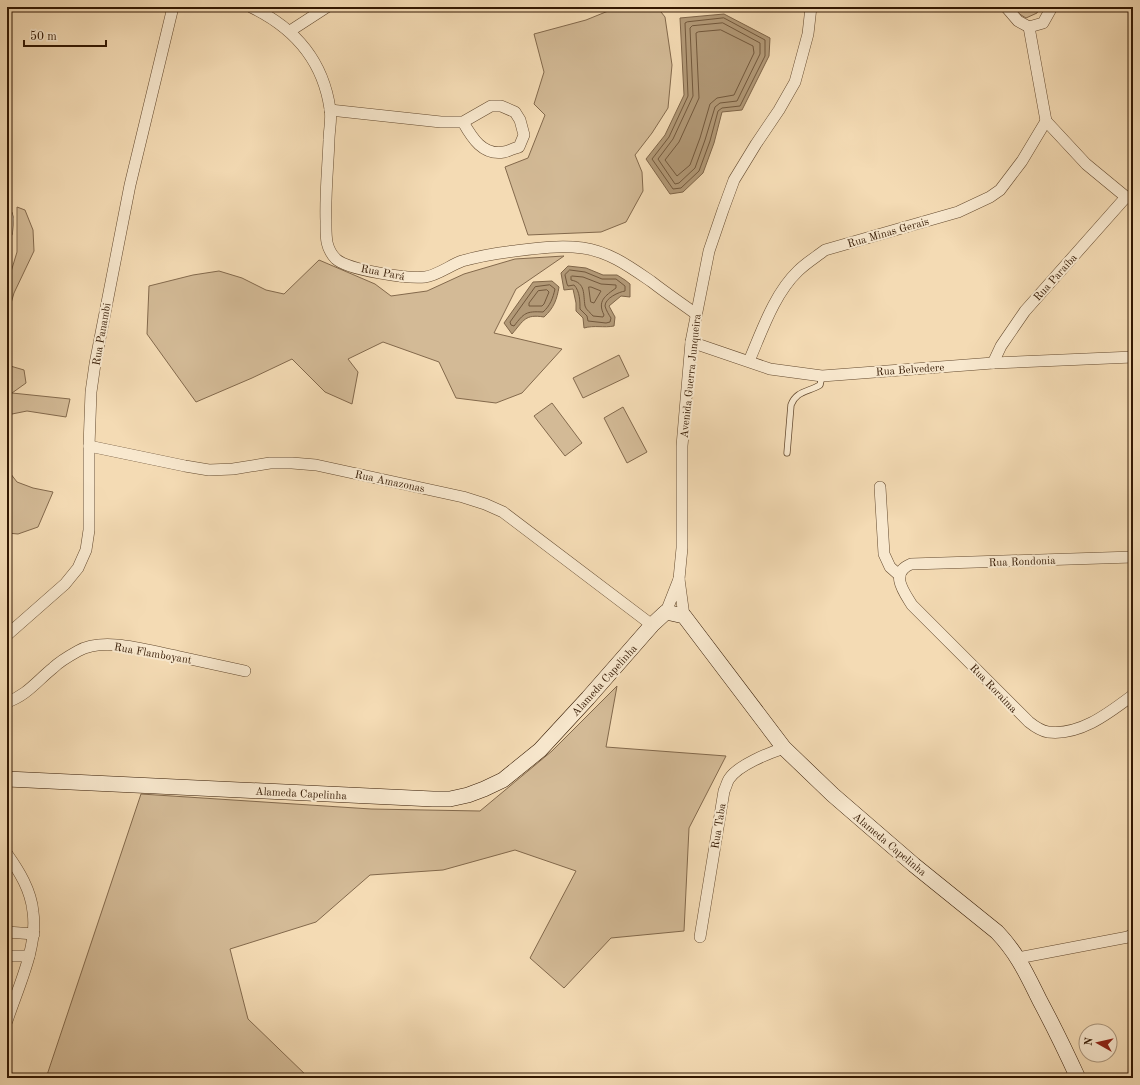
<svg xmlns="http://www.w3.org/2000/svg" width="1140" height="1085" viewBox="0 0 1140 1085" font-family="'Old Standard TT',serif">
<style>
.green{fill:#d3ba96;stroke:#83694c}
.water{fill:#b29977;stroke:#7f6548}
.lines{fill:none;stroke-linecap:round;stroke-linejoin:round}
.shore{stroke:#72583c;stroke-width:1}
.lane-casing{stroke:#63492e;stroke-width:7}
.street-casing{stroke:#63492e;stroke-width:12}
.secondary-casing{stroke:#331802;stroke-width:16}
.lane{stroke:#f8e8ce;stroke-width:5.5}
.street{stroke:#f8e8ce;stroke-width:11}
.secondary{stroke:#f8e8ce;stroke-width:15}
.labels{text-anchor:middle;stroke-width:4;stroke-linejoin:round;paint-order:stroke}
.street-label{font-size:11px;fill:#331802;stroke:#f8e8ce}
</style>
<rect width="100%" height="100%" fill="#f4dbb4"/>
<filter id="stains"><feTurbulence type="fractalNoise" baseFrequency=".005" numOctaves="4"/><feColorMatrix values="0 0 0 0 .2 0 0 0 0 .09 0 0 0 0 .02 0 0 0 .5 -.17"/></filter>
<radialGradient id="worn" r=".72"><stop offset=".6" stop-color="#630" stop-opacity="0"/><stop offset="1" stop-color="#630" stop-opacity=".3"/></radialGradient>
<g class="green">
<polygon points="618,7 657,7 665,17 672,65 668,108 652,133 635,155 642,172 643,191 626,222 601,232 528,235 505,167 528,158 545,115 534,104 544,72 534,34 586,20"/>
<polygon points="1008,7 1040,7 1037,13 1026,18"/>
<polygon points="17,207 25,210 33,230 34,251 14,293 7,317 7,285 17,252"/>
<polygon points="564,256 516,289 494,333 562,349 522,393 496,403 456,398 439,362 383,342 348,359 358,372 352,404 325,392 292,359 252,378 196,402 147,334 149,286 193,275 219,271 242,278 266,290 284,294 319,260 375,284 391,296 427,291 464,274 515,259"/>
<polygon points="619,355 629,376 583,398 573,378"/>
<polygon points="7,365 24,370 26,383 12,393 70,399 66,417 27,411 7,415"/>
<polygon points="552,403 582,443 565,456 534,416"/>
<polygon points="623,407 647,452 627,463 604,418"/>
<polygon points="7,469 17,482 33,488 53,492 38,527 18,534 7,533"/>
<polygon points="617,686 606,747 726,756 689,828 684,931 611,938 564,988 530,958 576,871 515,850 443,870 370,875 316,922 230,949 248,1019 309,1078 46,1078 141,794 371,809 480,811 552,751"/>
</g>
<g class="water">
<polygon points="724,14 770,38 769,56 742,110 722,112 714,143 703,173 683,192 670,194 646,159 665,135 684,95 680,18"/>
<path d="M568,266L586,268L603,275H617L625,280L630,284V297L621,296L609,306L615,317L614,326C604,328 594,325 584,328L583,318L576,311V303L573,289L564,290L561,273Z"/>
<path d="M552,281L559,287C557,299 554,308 544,317C525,314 524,320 512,334L504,323L533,282Z"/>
</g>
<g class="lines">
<g class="shore">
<polygon points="724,18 765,40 765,56 740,106 722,108 718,111 710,141 699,171 681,188 673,189 652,159 669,137 688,96 685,23 687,22"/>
<polygon points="723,23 760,43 760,54 737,101 720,103 715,107 705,140 695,168 679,183 675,184 658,159 673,139 693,96 690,28 692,26"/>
<polygon points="721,30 753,46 754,53 734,95 717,98 710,104 700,138 690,165 677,176 665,160 679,142 699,98 696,33 698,32"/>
<path d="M570,270L585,272L602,279H616L625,286V291C619,292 605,298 605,306C606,310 609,315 611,318L610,322L606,323L588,321L587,316L580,309C580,302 580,291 574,285L568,286L567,284L565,275Z"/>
<path d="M572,276L583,277L601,284L616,285V288C605,296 597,301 604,315L603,317L593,316C591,313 586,310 585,306C583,294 586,283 571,280V277Z"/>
<path d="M550,285L555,289C553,298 550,306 543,312C526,311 524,313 514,326L511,325L510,322L535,287Z"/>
<polygon points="589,287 591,287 601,291 594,303 591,302"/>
<polygon points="547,290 549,292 544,304 542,306 529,306 529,303 538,291"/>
</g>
<g class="lane-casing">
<path id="lane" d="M787,453L791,405C796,391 808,392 820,385L822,376"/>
</g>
<g class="street-casing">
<g id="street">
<path d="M251,7C295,28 323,60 330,109C332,119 329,130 329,140C328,167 325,194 326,221C326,236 325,248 336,259C348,270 408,279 425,277C436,276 451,265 462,261C480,256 497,253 515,251C538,248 560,245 583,248C610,252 630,267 652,282C666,293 681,303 696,314"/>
<polyline points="1006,7 1018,21 1029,27 1043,23 1052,7"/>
<polyline points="1029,27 1046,121"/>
<polyline points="290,31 327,7"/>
<path d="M330,110L441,122H463L491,106H501L515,112L520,120L524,135L519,147C514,148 509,151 504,152C483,156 472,138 463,122"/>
<polyline points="1046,121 1086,164 1126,197 1132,199"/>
<polyline points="7,215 8,219 7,232"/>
<polyline points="691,342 770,369 822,376 993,363 1133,357"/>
<path d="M749,361C762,331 774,294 798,271C806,263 816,257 825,250L958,212L990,197L1000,190L1022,161L1046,121"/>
<polyline points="993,363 1001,346 1025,311 1126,197"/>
<polyline points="89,446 185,466 209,470 233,469 270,463 292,463 316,465 463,497 485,504 503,512 652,625"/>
<polyline points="880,487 884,554 890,567 899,575"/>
<path d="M1133,557L911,564C889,573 904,592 912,605L1029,722C1034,726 1042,731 1048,732C1080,736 1109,713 1133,695"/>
<polyline points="679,579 682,548 682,446 691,342 709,251 723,210 734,180 756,144 779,110 795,82 808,34 811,7"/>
<polyline points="666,612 679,579 684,616"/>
<polyline points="7,635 65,584 78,568 86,550 89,530 89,446 91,392 95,364 130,185 173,7"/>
<path d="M7,702C26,696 38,680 53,668C60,661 69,656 78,651C104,636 149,651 176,656C199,661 222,666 245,671"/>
<path d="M7,854C19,871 31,890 33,912C38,947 18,987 7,1021"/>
<polyline points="7,932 34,934"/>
<path d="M700,937L724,791C726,787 727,782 729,779C738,765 769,753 784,748"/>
<polyline points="7,956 29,956"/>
<polyline points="1018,958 1128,937 1133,934"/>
</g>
</g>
<g class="secondary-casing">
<path id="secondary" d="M7,779L433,799H450L468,795L484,789L503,780L540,750L588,698L652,625L666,612L684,616L784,748L833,795L914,865L997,932C1018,954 1027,975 1040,1001C1054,1027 1066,1052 1078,1078"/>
</g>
<use href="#lane" class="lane"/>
<use href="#street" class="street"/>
<use href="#secondary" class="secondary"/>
</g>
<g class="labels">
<g class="street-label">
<text transform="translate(888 232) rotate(-16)" y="4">Rua Minas Gerais</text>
<text transform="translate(383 272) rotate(11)" y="4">Rua Pará</text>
<text transform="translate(1055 277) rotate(-48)" y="4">Rua Paraíba</text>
<text transform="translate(101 334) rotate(-80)" y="4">Rua Panambi</text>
<text transform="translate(910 369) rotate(-4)" y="4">Rua Belvedere</text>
<text transform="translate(690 376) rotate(-84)" y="4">Avenida Guerra Junqueira</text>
<text transform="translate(390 481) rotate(12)" y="4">Rua Amazonas</text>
<text transform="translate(1022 561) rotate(-2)" y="4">Rua Rondonia</text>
<text transform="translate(153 653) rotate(10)" y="4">Rua Flamboyant</text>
<text transform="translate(604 680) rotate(-48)" y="4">Alameda Capelinha</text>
<text transform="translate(994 688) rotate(46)" y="4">Rua Roraima</text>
<text transform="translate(301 793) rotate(3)" y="4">Alameda Capelinha</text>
<text transform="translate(718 826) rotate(-81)" y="4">Rua Taba</text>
<text transform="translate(890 844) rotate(40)" y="4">Alameda Capelinha</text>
</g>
</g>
<rect width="1140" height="1085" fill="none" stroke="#f4dbb4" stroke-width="24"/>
<rect x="8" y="8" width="1124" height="1069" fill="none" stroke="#331802" stroke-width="2"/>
<rect x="12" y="12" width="1116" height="1061" fill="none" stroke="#331802"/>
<g transform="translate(1098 1043) rotate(278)"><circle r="19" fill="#f8e8ce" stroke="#a9957c"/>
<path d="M0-3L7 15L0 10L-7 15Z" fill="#8f2418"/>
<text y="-6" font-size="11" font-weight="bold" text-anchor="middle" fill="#331802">N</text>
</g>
<path d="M24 40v6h82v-6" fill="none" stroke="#331802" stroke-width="2"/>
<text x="30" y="40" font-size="12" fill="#331802" stroke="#f8e8ce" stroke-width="3" paint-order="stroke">50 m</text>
<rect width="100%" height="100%" filter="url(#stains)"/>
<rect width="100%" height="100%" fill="url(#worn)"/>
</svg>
